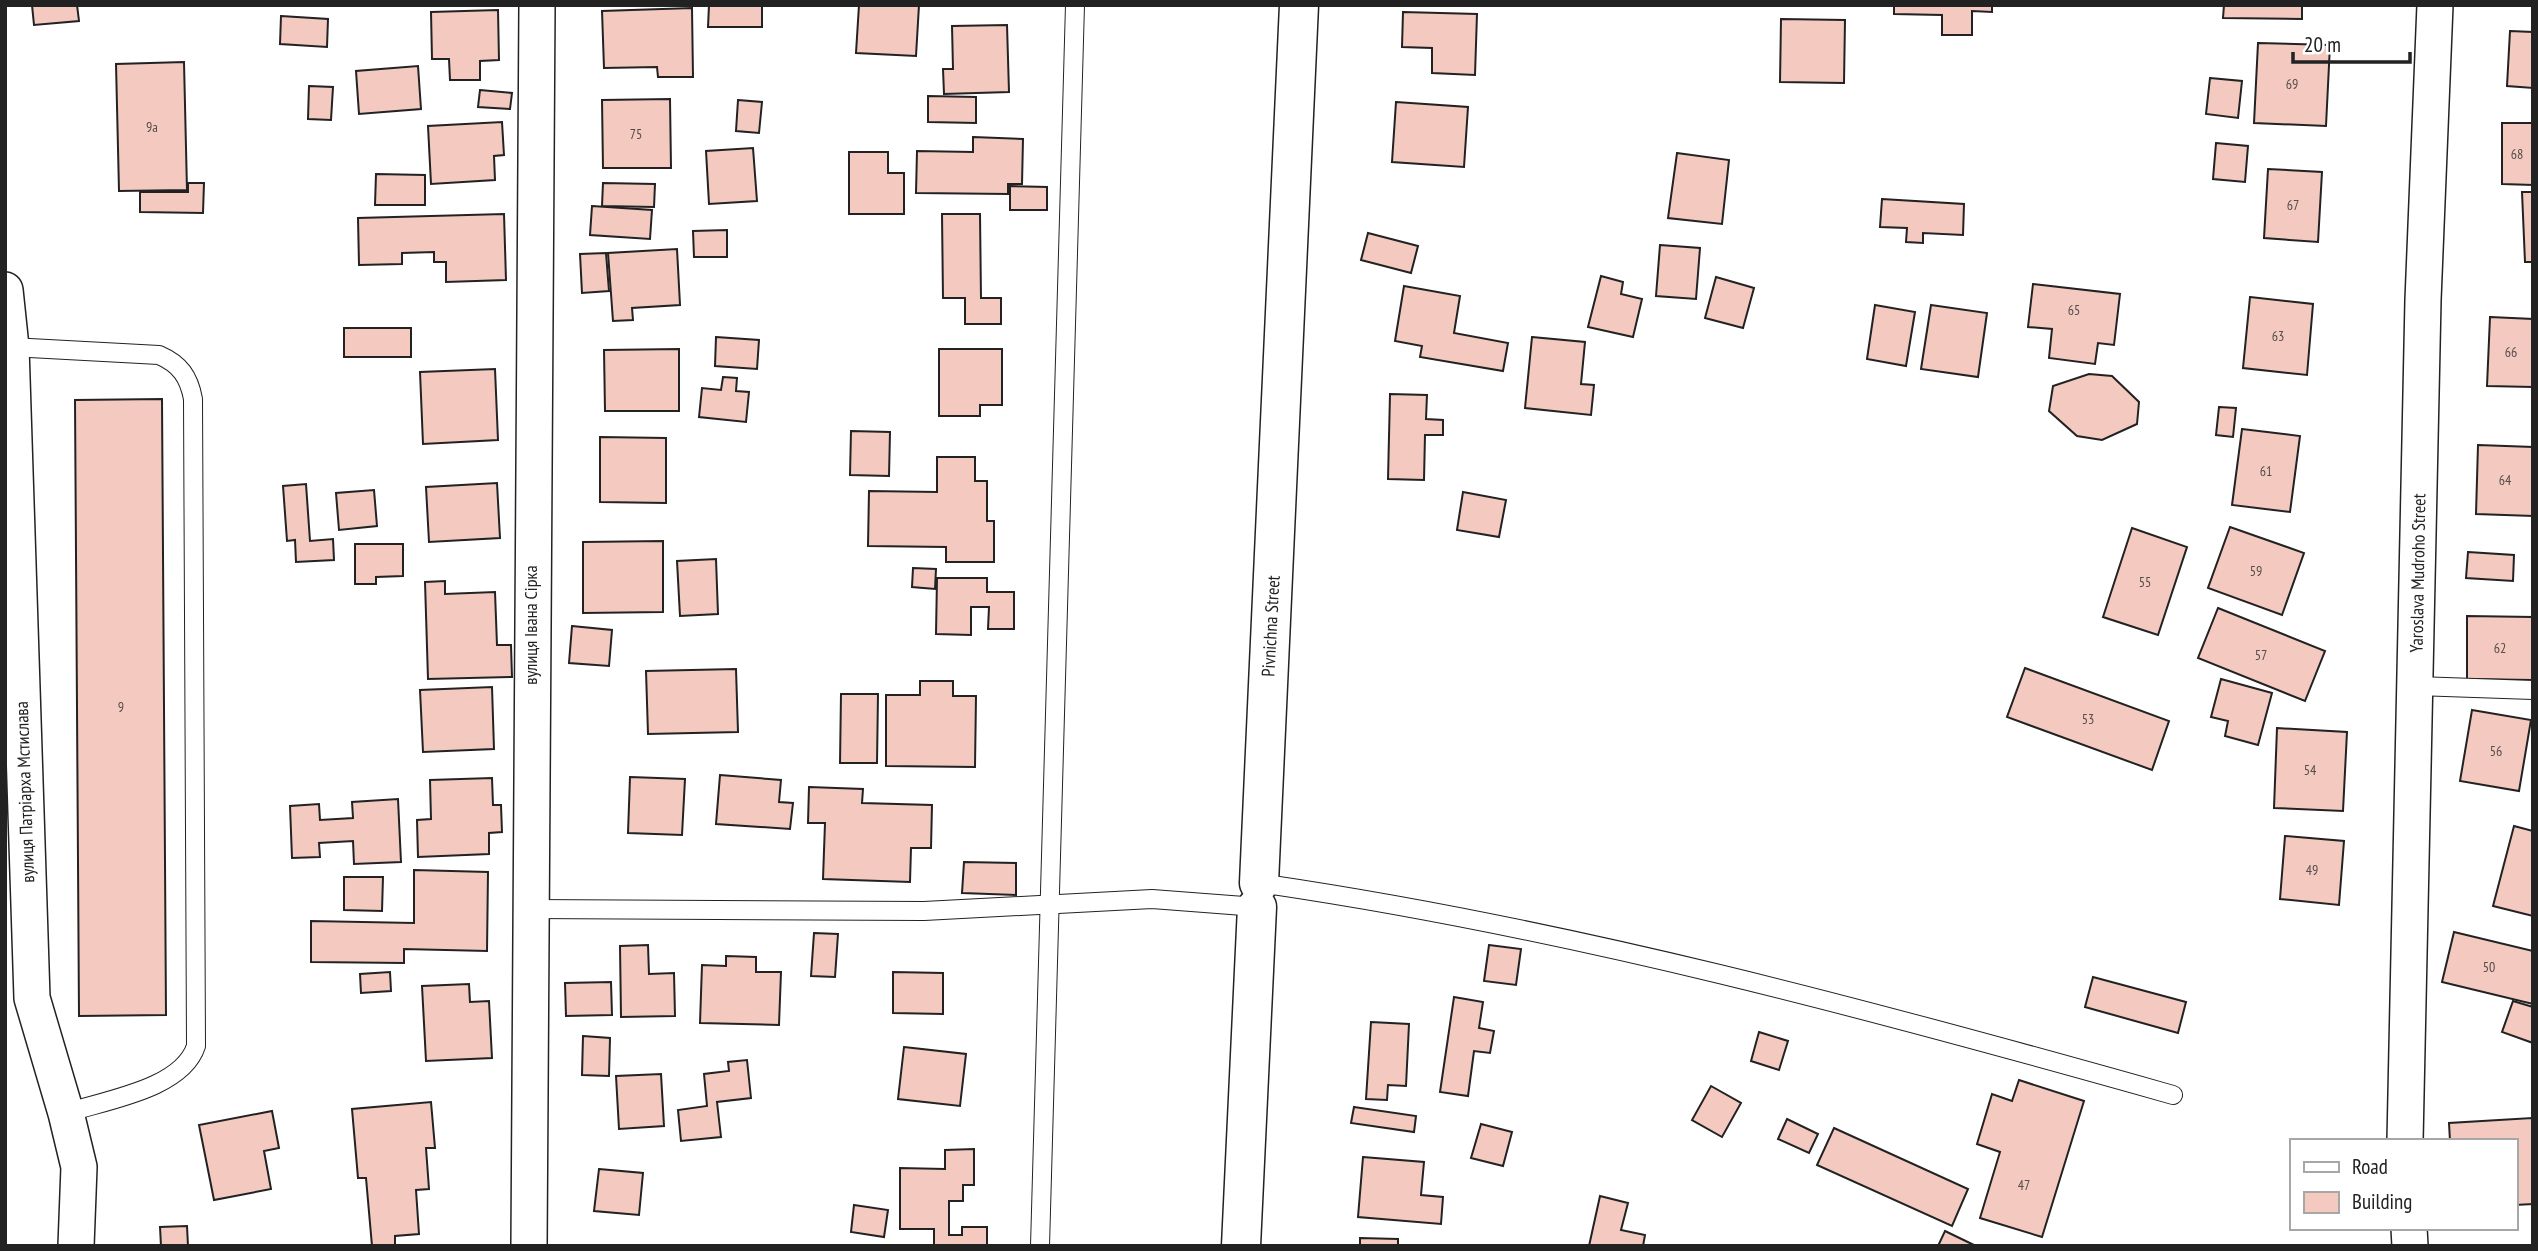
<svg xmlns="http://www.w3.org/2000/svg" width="2538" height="1251" viewBox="0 0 2538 1251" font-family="'PT Sans Narrow',sans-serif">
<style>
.building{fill:#f3c9c0;stroke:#222;stroke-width:2}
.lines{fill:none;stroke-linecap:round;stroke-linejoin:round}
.lane-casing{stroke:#222;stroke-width:20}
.street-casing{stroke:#222;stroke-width:38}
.secondary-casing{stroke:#222;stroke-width:41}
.lane{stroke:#fff;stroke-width:18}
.street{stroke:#fff;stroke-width:35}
.secondary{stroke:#fff;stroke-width:38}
.labels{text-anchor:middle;stroke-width:5;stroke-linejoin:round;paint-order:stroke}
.number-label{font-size:14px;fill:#564c4a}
.street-label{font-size:18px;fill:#222;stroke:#fff}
</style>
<rect width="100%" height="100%" fill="#fff"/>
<g class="building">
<polygon points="32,5 77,5 79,21 34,25"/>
<polygon points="709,5 762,5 762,27 708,27"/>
<polygon points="859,5 919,5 916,56 856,53"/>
<polygon points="1894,5 1992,5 1992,12 1972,11 1972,35 1942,35 1942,15 1894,14"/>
<polygon points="2224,5 2302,5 2302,19 2223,18"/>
<polygon points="692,8 693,77 658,77 657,67 604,68 602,11"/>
<polygon points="498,10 499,60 480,61 480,80 450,80 449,59 432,59 431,12"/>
<polygon points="1403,12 1477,14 1475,75 1432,73 1432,48 1402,47"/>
<polygon points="281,16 328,19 327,47 280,44"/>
<polygon points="1781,19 1845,20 1844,83 1780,82"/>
<polygon points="1007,25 1009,92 944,94 943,69 953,69 952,26"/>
<polygon points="2510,31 2533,32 2533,88 2507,86"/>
<polygon points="2258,43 2330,45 2326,126 2254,123"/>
<polygon points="184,62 187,190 119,191 116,64"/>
<polygon points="418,66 421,109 359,114 356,71"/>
<polygon points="2210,78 2242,81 2238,118 2206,114"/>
<polygon points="309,86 333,87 331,120 308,119"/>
<polygon points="480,90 512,93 510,109 478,107"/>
<polygon points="928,96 976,97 976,123 928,122"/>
<polygon points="670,99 671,168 603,168 602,100"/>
<polygon points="738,100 762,102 759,133 736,131"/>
<polygon points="1396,102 1468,107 1464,167 1392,162"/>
<polygon points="502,122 504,155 494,156 495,180 431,184 428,126"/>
<polygon points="2502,123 2533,123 2533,185 2502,184"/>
<polygon points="973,137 1023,139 1022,184 1008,184 1008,194 916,193 917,151 973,152"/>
<polygon points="2216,143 2248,146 2245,182 2213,179"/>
<polygon points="753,148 757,201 709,204 706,151"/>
<polygon points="849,152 888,152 888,173 904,173 904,214 849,214"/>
<polygon points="1677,153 1729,160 1722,224 1668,218"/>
<polygon points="2268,169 2322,172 2318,242 2264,238"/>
<polygon points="376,174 425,175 425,205 375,205"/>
<polygon points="188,183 204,183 203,213 140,212 140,192 188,192"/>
<polygon points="603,183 655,184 654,207 602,206"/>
<polygon points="1010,186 1047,187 1047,210 1010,210"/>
<polygon points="2522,192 2533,192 2533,262 2525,262"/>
<polygon points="1882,199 1964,204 1963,235 1923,233 1923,243 1906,242 1907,228 1880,227"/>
<polygon points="592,206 652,210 650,239 590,235"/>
<polygon points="504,214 506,280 446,282 446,262 434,262 434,252 402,253 402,264 359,265 358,218"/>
<polygon points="942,214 980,214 981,298 1001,298 1001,324 965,324 965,298 943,298"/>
<polygon points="727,230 727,257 694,257 693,231"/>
<polygon points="1368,233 1418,246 1411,273 1361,260"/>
<polygon points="1660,245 1700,248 1696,299 1656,296"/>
<polygon points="677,249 680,305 632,308 633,320 613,321 608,253"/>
<polygon points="606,253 609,291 582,293 580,254"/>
<polygon points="1601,276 1623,282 1621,294 1642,299 1633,337 1588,327"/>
<polygon points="1716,277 1754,288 1743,328 1705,318"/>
<polygon points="2033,284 2120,294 2114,345 2098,343 2095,364 2049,358 2052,329 2028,327"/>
<polygon points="1404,286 1460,296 1454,333 1508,343 1503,371 1420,357 1422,346 1395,341"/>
<polygon points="2250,297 2313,304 2307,375 2243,368"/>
<polygon points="1875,305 1915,312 1906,366 1867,359"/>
<polygon points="1931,305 1987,313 1978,377 1921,369"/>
<polygon points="2490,317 2533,319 2533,387 2487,386"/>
<rect x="344" y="328" width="67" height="29"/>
<polygon points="716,337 759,340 757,369 715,366"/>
<polygon points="1532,337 1585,342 1581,384 1594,385 1591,415 1525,408"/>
<polygon points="679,349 679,411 605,411 604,350"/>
<polygon points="939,349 1002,349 1002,405 980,405 980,416 939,416"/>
<polygon points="495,369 498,440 423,444 420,372"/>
<polygon points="2089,374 2112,376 2139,402 2137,424 2102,440 2077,436 2049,411 2053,386"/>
<polygon points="723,377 737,378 736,391 749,392 746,422 699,417 702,388 721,390"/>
<polygon points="1390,394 1427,395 1426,419 1443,420 1443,435 1425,435 1424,480 1388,479"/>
<polygon points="162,399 166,1015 79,1016 75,400"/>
<polygon points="2219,407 2236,408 2233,437 2216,435"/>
<polygon points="2242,429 2300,436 2290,512 2232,505"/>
<polygon points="851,431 890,432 889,476 850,475"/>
<polygon points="600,437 666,438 666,503 600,502"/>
<polygon points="2478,445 2533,447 2533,516 2476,514"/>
<polygon points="937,457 975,457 975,481 987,481 987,521 994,521 994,562 946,562 946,547 868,546 869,491 937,492"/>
<polygon points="497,483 500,538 429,542 426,487"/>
<polygon points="306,484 310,541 333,539 334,560 296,562 295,540 287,541 283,486"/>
<polygon points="374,490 377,526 339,530 336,493"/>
<polygon points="1463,492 1506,500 1499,537 1457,530"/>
<polygon points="2230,527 2304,553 2282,615 2208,588"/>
<polygon points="2132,528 2187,547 2158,635 2103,617"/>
<polygon points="663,541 663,612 583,613 583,542"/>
<polygon points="355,544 403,544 403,576 376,577 376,584 355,584"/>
<polygon points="2468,552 2514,555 2513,581 2466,578"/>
<polygon points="716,559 718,614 680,616 677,561"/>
<polygon points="913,568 936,569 935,589 912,587"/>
<polygon points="937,578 987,578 987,592 1014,592 1014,629 988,629 989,607 971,607 971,635 936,634"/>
<polygon points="445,581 445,594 495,592 497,645 511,645 512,677 428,679 425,582"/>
<polygon points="2218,608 2325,651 2305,701 2198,658"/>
<polygon points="2467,616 2533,617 2533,680 2467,679"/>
<polygon points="572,626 612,630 609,666 569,663"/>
<polygon points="2025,668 2169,721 2152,770 2007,717"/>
<polygon points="736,669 738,732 648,734 646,671"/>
<polygon points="2221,679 2272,693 2258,745 2225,736 2228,721 2211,717"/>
<polygon points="920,681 953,681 953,696 976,696 975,767 886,766 886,695 920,695"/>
<polygon points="492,687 494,749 423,752 420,690"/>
<polygon points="841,694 878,694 877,763 840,763"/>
<polygon points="2472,710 2531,720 2519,791 2460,781"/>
<polygon points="2277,728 2347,732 2343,811 2274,808"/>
<polygon points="720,775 781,780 779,802 793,803 790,829 716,824"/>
<polygon points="630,777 685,779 682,835 628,833"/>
<polygon points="492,778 493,805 501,805 502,832 489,833 489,854 418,857 417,820 431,819 430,780"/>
<polygon points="809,787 863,789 862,803 932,805 931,848 911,848 910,882 823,879 825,823 808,823"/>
<polygon points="398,799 401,862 354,864 353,841 319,843 320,857 292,858 290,806 319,804 320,820 353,818 352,802"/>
<polygon points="2514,826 2533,831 2533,916 2493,906"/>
<polygon points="2285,836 2344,841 2339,905 2280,899"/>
<polygon points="964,862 1016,863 1016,895 962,893"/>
<polygon points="414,870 488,872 487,951 404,949 404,963 311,962 311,921 414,923"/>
<polygon points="344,877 383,877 382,911 344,910"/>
<polygon points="2454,932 2533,951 2533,1004 2442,982"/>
<polygon points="814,933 838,934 835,977 811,976"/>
<polygon points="648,945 649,974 674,973 675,1016 621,1017 620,946"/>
<polygon points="1489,945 1521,949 1516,985 1484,981"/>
<polygon points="726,956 756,957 756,972 781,972 779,1025 700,1023 702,965 726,966"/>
<polygon points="390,972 391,991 361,993 360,974"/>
<polygon points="893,972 943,973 943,1014 893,1013"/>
<polygon points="2093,977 2186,1002 2178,1033 2085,1007"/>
<polygon points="611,982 612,1015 566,1016 565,983"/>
<polygon points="469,984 470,1002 489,1001 492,1058 426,1061 422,986"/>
<polygon points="1454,997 1483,1002 1479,1028 1494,1031 1490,1053 1474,1051 1468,1096 1440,1092"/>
<polygon points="2513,1001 2533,1007 2533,1043 2502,1032"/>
<polygon points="1371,1022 1409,1024 1406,1086 1388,1085 1387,1100 1366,1099"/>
<polygon points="1759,1032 1788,1041 1779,1070 1751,1061"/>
<polygon points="583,1036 610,1038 609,1076 582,1075"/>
<polygon points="904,1047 966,1054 960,1106 898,1099"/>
<polygon points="747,1060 751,1098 717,1102 721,1137 681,1141 678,1110 707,1106 704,1074 729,1071 728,1062"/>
<polygon points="661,1074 664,1126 619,1129 616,1076"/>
<polygon points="2019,1080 2084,1101 2042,1237 1980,1218 2000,1152 1977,1144 1992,1094 2012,1101"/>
<polygon points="1711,1086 1741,1103 1722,1137 1692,1120"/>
<polygon points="431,1102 435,1148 426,1148 429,1189 416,1190 419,1234 395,1236 395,1246 372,1246 366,1178 358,1178 352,1109"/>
<polygon points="1354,1107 1416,1116 1414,1132 1351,1123"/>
<polygon points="272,1111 279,1148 264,1151 271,1189 214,1200 199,1125"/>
<polygon points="2532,1118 2533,1204 2515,1205 2515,1141 2450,1141 2449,1123"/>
<polygon points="1787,1119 1818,1134 1809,1153 1778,1139"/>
<polygon points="1481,1124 1512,1132 1503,1166 1471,1158"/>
<polygon points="1834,1128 1968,1189 1952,1226 1817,1165"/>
<polygon points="974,1149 974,1185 963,1185 963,1201 949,1201 949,1235 962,1235 962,1227 987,1227 987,1246 934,1246 934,1229 900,1229 900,1168 945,1169 945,1150"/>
<polygon points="1363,1157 1424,1162 1421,1195 1443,1197 1441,1224 1358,1217"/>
<polygon points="599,1169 643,1173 639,1215 594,1211"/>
<polygon points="1600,1196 1628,1203 1621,1230 1645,1235 1643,1246 1589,1246"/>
<polygon points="854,1205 888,1210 884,1237 851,1232"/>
<polygon points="187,1226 188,1246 161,1246 160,1227"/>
<polygon points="1945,1231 1976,1246 1938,1246"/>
<polygon points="1360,1238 1398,1239 1398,1246 1360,1246"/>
</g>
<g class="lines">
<g class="lane-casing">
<g id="lane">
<path d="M11,347L159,355C180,364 189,377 193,399L196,1046C182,1089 106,1100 66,1113"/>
<polyline points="2416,686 2533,690"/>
<path d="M1259,883C1569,928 1872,1010 2173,1095"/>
<polyline points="529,909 924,911 1152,899 1257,907"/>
<polyline points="1040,1246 1075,5"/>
</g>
</g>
<g class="street-casing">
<g id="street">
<polyline points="5,290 11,347 32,998 66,1113 79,1167 76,1246"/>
<polyline points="2405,1141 2423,300 2435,5"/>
<polyline points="2409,1228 2410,1246"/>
<polyline points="529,1246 537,5"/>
</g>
</g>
<g class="secondary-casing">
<g id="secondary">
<polyline points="1259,883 1299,5"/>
<polyline points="1241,1246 1257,907"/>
</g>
</g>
<use href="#lane" class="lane"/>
<use href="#street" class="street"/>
<use href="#secondary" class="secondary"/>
</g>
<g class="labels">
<g class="number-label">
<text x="2292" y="89">69</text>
<text x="152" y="132">9а</text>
<text x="636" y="139">75</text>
<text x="2517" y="159">68</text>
<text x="2293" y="210">67</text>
<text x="2074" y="315">65</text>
<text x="2278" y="341">63</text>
<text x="2511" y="357">66</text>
<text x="2266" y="476">61</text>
<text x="2505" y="485">64</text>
<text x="2256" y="576">59</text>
<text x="2145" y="587">55</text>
<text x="2500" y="653">62</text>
<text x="2261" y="660">57</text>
<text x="121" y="712">9</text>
<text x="2088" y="724">53</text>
<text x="2496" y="756">56</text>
<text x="2310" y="775">54</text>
<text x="2312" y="875">49</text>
<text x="2489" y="972">50</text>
<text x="2024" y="1190">47</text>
</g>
<g class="street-label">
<text transform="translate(2418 573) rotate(-89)" y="6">Yaroslava Mudroho Street</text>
<text transform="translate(531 625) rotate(-90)" y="6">вулиця Івана Сірка</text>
<text transform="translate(1271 626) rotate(-87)" y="6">Pivnichna Street</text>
<text transform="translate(25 792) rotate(-92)" y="6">вулиця Патріарха Мстислава</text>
</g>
</g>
<rect width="2538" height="1251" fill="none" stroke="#222222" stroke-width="14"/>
<rect x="2290" y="1139" width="228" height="91" fill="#ffffff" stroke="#a7a7a7" stroke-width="2"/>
<rect x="2304" y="1162" width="35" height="10" fill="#ffffff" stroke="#a7a7a7" stroke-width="2"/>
<text x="2352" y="1174" font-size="21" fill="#222222">Road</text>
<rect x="2304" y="1192" width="35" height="21" fill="#f3c9c0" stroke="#a7a7a7" stroke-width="2"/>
<text x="2352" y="1209" font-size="21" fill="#222222">Building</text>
<path d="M2293 52v10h117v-10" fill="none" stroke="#222222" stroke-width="3.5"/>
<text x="2304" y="52" font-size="21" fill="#222222" stroke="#ffffff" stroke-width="5" paint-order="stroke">20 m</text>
</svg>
